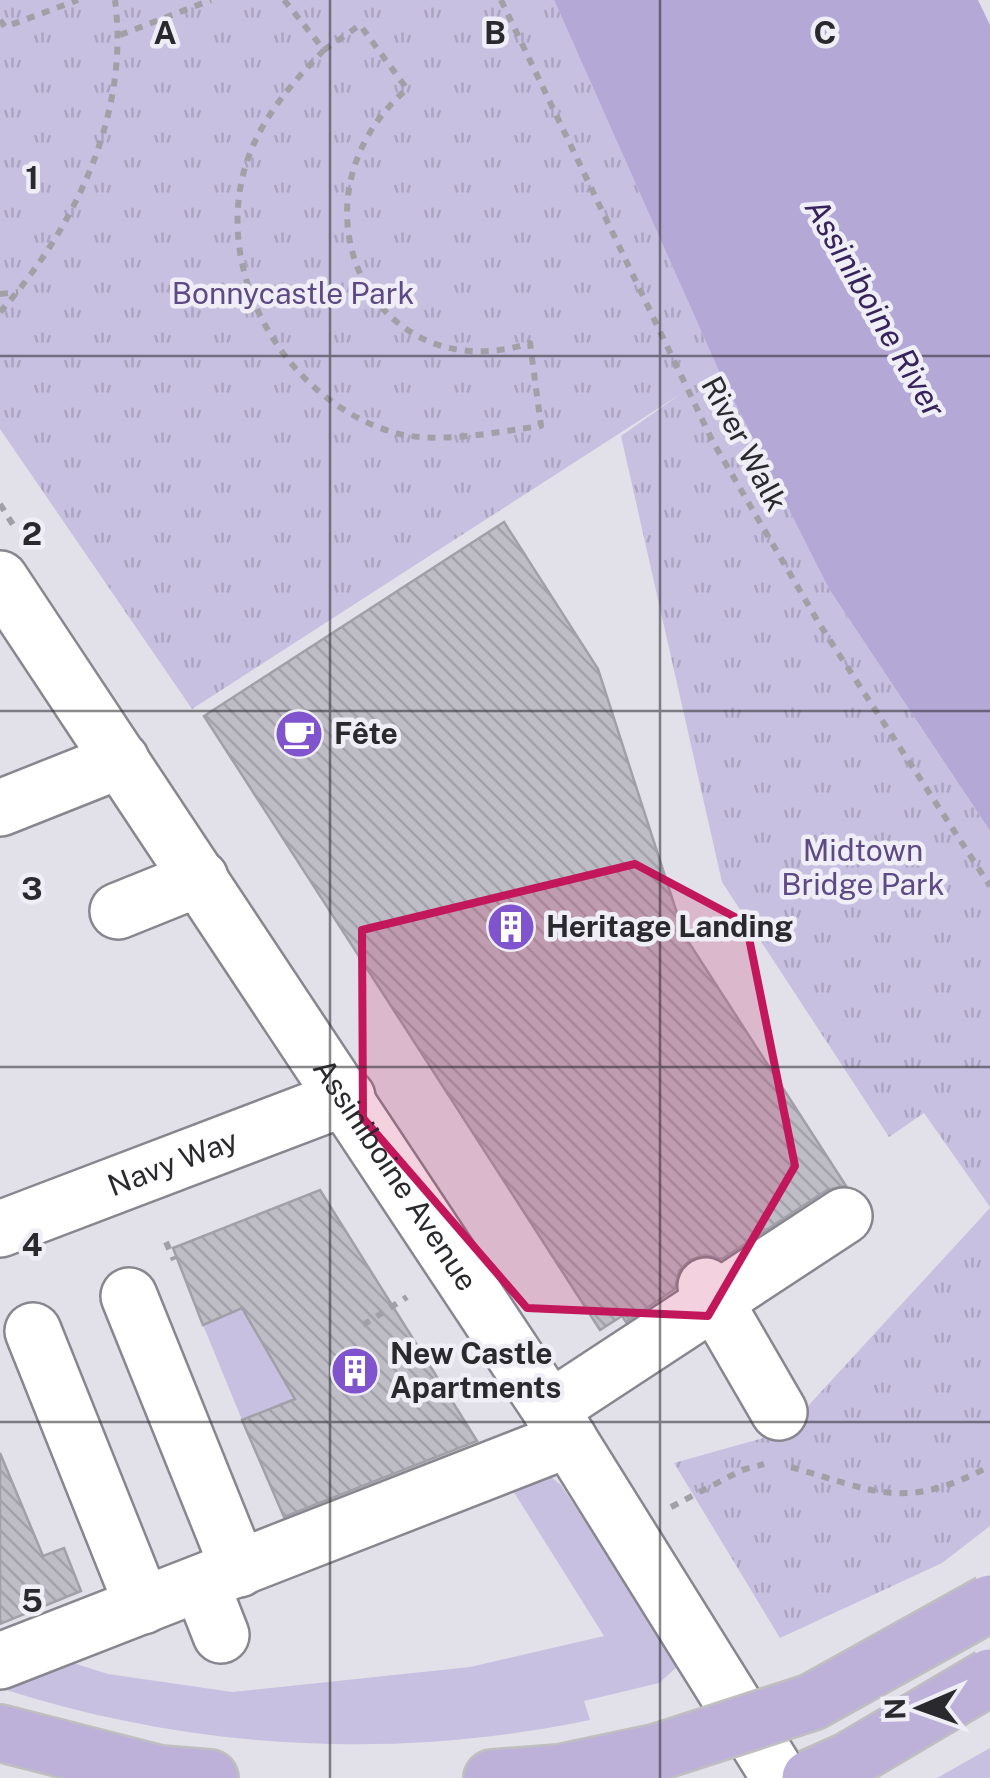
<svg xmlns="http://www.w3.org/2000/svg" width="990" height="1778" viewBox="0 0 990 1778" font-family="'Public Sans',sans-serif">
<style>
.grass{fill:#c8c0e1}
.park{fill:url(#park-tufts)}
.water{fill:#b4a8d6}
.building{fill:url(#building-back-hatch);stroke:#a19fa7;stroke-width:2.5}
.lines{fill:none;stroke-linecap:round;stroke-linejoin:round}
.minor-casing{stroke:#88868e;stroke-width:60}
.major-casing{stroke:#bfbfc0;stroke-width:60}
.path{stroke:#a2a0a7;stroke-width:6;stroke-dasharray:8 8;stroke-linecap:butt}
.minor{stroke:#fff;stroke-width:55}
.major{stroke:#bdb1da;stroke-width:55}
.major-bridge-casing{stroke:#bfbfc0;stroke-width:60;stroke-linecap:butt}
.major-bridge{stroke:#bdb1da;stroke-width:55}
.marked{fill:#c2185b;fill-opacity:0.2;stroke:#c2185b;stroke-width:8;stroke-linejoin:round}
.grid{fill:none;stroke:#2a292d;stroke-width:2.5;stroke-opacity:0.55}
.labels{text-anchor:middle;stroke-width:9;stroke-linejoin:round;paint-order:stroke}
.park-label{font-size:30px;fill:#5c4985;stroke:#efedf5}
.street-label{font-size:30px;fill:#2a292d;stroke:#efedf5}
.poi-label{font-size:30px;font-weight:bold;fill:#2a292d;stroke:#efedf5;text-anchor:start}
.water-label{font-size:32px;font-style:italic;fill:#37235b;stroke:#efedf5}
.grid-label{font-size:32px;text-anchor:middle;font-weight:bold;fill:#2a292d;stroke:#efedf5;stroke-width:9;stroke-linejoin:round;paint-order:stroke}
</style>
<defs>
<pattern id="park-tufts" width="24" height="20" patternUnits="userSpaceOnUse" patternTransform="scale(2.5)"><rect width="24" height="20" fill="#c8c0e1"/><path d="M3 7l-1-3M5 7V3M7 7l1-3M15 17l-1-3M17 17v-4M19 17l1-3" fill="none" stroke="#aca5c1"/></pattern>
<pattern id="building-back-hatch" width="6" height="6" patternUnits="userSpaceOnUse" patternTransform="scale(2.5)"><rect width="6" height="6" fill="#bebdc5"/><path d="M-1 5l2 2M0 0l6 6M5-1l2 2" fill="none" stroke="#a3a2aa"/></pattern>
</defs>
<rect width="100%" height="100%" fill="#e2e0e8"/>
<g class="grass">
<polygon points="242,1308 295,1399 242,1420 203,1325"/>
<path d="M550,1476L561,1485L679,1665L659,1683L584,1701L590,1720C393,1761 192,1750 0,1688V1678L54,1657L108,1674L232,1692L470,1667L604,1636L510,1486Z"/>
<polygon points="990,1748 990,1778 937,1778"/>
</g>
<g class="park">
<polygon points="0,0 554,0 718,369 829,589 990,831 990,1207 924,1113 889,1137 722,882 621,436 682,393 192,709 0,429"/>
<polygon points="990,1208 990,1526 942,1563 780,1638 674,1463 784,1432"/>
</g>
<polygon class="water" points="554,0 978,0 990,25 990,831 829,589 718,369"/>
<g class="building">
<polygon points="504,522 598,669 684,935 846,1186 827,1190 722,1259 705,1255 690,1260 679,1271 675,1289 626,1322 622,1316 600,1330 204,716"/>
<polygon points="320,1190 477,1441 284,1517 242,1420 295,1399 242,1308 203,1325 173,1248"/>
<polygon points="0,1453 43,1556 64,1548 81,1591 0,1624"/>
</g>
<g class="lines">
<g class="minor-casing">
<g id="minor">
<path id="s1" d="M0,579L550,1409L780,1778"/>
<polyline points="0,808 121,760"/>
<polyline points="118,911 200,878"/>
<path id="s2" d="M0,1229L347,1097"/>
<polyline points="706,1286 779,1412"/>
<polyline points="129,1296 239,1569"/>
<polyline points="33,1331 143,1606"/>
<polyline points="550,1409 844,1216"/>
<polyline points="201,1584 221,1635"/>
<polyline points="0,1661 569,1439"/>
</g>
</g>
<g class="major-casing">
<g id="major">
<polyline points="0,1733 160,1774 210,1778"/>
<polyline points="492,1778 559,1773 658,1752"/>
</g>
</g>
<g class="path">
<path d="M284,0L324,50C296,79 268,110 252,148C205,259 278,395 389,431C434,446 494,432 541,426L530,343C373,394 279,200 407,89L360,25L324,50"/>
<polyline points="501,0 713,442 820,625 990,886"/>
<polyline points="0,20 5,27 78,0"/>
<polyline points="120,35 211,0"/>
<polyline points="0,294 18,292"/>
<path d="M0,312C75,228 130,114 115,0"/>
<polyline points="0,504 15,528"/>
<polyline points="166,1242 174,1260"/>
<polyline points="363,1325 407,1297"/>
<path d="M791,1467C875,1491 904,1512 990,1466"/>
<polyline points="671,1507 742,1470 764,1464"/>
</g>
<use href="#minor" class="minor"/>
<use href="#major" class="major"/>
<g class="major-bridge-casing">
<g id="major-bridge">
<polyline points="658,1752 812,1702 990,1603"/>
<polyline points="810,1778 848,1761 990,1677"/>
</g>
</g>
<use href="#major-bridge" class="major-bridge"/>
</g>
<path class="marked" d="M635,864L746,923L795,1166L708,1316L527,1308L363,1118L362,930Z"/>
<path class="grid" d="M330,0V1778M660,0V1778M0,356H990M0,711H990M0,1067H990M0,1422H990"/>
<defs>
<g id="cafe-disc" transform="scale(2.5)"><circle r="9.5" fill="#7f54cd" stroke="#efedf5"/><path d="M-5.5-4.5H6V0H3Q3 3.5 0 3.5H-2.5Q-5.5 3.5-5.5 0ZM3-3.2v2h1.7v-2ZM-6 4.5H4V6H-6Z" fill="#fff"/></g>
<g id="building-disc" transform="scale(2.5)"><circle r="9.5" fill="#7f54cd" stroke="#efedf5"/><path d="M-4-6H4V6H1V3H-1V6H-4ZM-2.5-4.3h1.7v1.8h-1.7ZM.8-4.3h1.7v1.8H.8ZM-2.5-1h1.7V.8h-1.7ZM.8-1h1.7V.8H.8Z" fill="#fff"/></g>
</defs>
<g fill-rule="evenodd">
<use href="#cafe-disc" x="299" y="734"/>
<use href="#building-disc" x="511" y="927"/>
<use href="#building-disc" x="355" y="1371"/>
</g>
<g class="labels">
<g class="park-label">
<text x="293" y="304">Bonnycastle Park</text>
<text x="863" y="861">Midtown<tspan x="863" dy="34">Bridge Park</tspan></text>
</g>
<g class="street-label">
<text transform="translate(744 444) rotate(62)" y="10">River Walk</text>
<text dy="10" stroke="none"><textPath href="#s2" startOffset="185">Navy Way</textPath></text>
<text dy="10" stroke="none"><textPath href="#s1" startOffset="715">Assiniboine Avenue</textPath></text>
</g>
<g class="poi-label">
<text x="334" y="744">Fête</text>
<text x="546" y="937">Heritage Landing</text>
<text x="390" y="1364">New Castle<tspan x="390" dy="34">Apartments</tspan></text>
</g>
<g class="water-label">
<text transform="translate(875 308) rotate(60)" y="11">Assiniboine River</text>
</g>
</g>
<g class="grid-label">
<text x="165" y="44">A</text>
<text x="495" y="44">B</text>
<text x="825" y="44">C</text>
<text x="32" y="189">1</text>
<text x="32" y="545">2</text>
<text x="32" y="900">3</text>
<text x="32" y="1256">4</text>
<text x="32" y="1612">5</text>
</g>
<g transform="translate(920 1708) rotate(268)" stroke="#efedf5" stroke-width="8" paint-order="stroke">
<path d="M0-8L18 38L0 25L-18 38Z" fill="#2a292d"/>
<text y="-15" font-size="28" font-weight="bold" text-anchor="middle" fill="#2a292d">N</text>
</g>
</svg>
